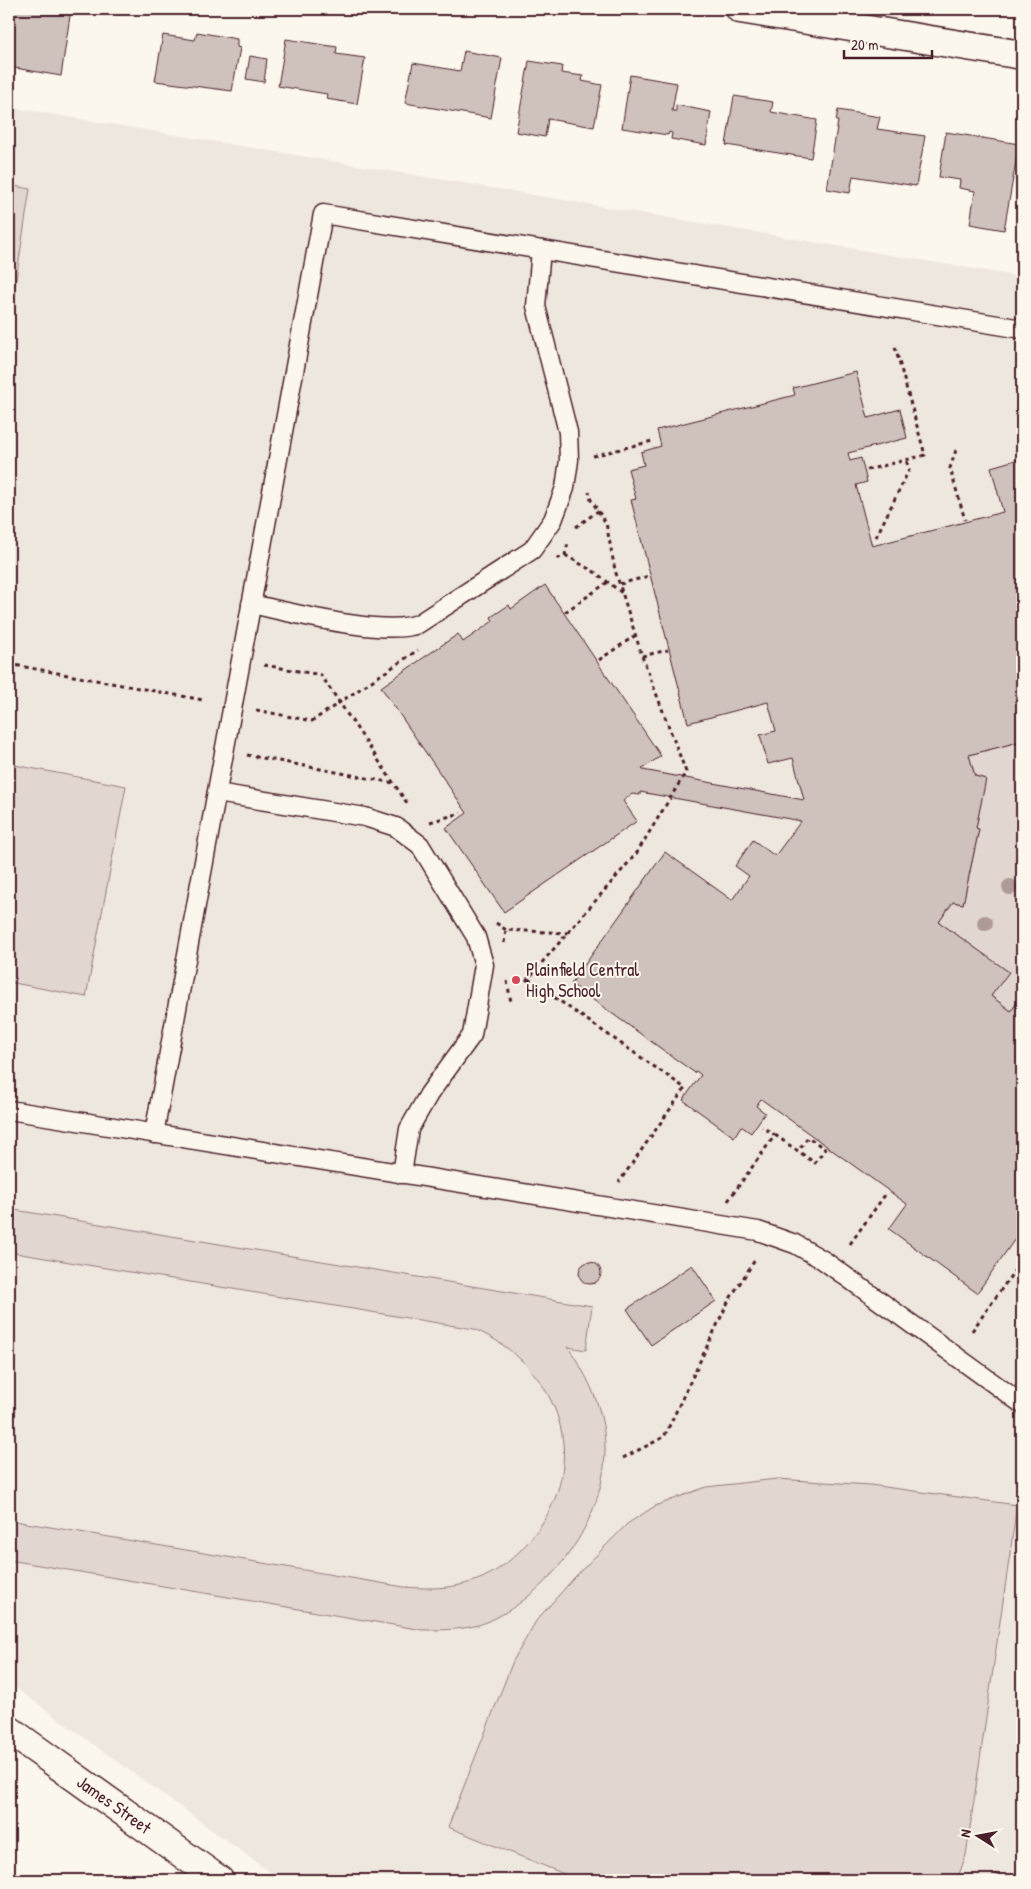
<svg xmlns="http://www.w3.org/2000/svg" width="1031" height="1889" viewBox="0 0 1031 1889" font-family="'Patrick Hand',sans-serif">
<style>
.built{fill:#eee7de}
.green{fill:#e2d7d0;stroke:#967b7e}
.building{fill:#cfc2bc;stroke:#4a1f2b}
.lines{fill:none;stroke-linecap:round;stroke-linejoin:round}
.lane-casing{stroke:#4a1f2b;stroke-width:21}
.street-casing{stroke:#4a1f2b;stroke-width:31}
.secondary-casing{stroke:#4a1f2b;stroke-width:31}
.path{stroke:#4a1f2b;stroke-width:3;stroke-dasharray:4 4;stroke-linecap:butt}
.lane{stroke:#fbf7ec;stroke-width:18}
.street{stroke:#fbf7ec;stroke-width:28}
.secondary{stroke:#fbf7ec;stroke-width:28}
.tree{fill:#af9a98}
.poi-dot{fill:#d1495b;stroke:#fbf7ec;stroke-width:2}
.labels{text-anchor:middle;stroke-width:4;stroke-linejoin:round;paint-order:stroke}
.poi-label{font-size:18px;fill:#4a1f2b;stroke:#fbf7ec;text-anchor:start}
.street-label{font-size:18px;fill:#4a1f2b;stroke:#fbf7ec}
</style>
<rect width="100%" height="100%" fill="#fbf7ec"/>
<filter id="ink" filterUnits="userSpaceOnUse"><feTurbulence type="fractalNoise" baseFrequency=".02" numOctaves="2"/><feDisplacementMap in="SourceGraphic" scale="10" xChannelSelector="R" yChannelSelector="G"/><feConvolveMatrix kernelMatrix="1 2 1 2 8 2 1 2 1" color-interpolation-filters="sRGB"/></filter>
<g filter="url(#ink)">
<polygon class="built" points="9,107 1022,277 1022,1880 281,1880 9,1683"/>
<g class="green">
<polygon points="9,185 30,189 9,325"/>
<polygon points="1022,741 1022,996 1011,1011 991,996 1008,972 939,922 953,902 963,904 979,829 976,828 985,779 975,776 969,755"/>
<polygon points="9,764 126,786 86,997 9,982"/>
<path d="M9,1209L592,1306L586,1350L568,1347C585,1372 598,1397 603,1426C617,1505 557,1591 487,1622C467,1630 444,1630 423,1630L9,1560V1520L404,1587C430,1589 457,1589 482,1578C505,1568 525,1548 539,1528C592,1452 554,1364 474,1329L9,1252Z"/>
<polygon points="777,1479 870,1485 1017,1505 966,1855 957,1880 579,1880 448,1827 513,1661 536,1621 574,1578 627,1524 655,1506 706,1487"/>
</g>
<g class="building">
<polygon points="9,9 71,9 61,76 9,67"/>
<polygon points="197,32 237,39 237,47 240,48 232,91 155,81 163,35 195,40"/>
<polygon points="286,39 337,47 336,54 365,58 357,104 326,99 327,94 278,86"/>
<polygon points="464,51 502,58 491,118 405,103 413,63 460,71"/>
<polygon points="250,56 267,59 264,82 246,79"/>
<polygon points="529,61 562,66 561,73 583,76 582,81 602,85 594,127 548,119 545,137 516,132"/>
<polygon points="630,75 677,83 672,111 676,111 676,105 711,112 706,145 671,139 672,133 669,132 668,135 622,128"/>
<polygon points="734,96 773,102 771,112 817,120 811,158 726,145"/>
<polygon points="838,110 880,117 877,129 925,136 916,186 853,176 850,193 827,189 838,121 836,121"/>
<polygon points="946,132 1019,144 1004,230 970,224 975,191 959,188 960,180 939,177"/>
<polygon points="856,372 868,418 900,409 907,438 848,453 850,461 861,458 867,482 856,485 872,546 1003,512 991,467 1019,459 1017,448 1022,446 1022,741 969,755 975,776 986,779 976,828 979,829 963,904 953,902 939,922 1009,972 991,996 1011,1011 1022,996 1022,1229 977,1293 889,1229 907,1204 761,1099 756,1106 765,1113 751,1133 741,1126 734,1137 683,1100 701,1075 696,1071 695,1073 571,984 665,852 732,900 749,876 735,866 753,840 775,856 801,821 640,792 640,795 632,794 623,801 637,821 504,912 446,828 467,813 381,687 458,634 463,642 493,621 491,617 509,605 511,609 545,585 661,756 642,769 643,770 804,800 793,758 768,764 760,735 776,731 768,702 688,723 631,500 636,499 628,469 644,465 641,452 661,446 657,430 795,395 793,388"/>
<circle cx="590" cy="1273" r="11"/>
<polygon points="692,1265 716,1301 651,1345 627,1309"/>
</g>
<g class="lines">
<g class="lane-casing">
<g id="lane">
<path d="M251,604C290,612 384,637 418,624L532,550L553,520L565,488L569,460L568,432L536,306L541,250"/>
<polyline points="217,793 365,817 396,827 420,845 476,937 484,965 472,1035 429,1094 409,1129 402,1174"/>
<polyline points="9,1110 758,1231 795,1244 823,1260 1022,1404"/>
<polyline points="154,1134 323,214 1022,329"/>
</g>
</g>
<g class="street-casing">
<polyline id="street" points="740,9 1022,55"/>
</g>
<g class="secondary-casing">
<g id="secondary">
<path id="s1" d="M9,1730L219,1880"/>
</g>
</g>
<g class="path">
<polyline points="956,450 950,468 965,520"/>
<polyline points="593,456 652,441"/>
<polyline points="867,470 925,455 895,347"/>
<polyline points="576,527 598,511"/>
<polyline points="876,537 909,470 906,459"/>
<polyline points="565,555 596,573 622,593"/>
<polyline points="557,559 565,555 568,543"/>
<polyline points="620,584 649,576"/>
<polyline points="565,612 608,582"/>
<polyline points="642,656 668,650"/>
<polyline points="599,660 636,635"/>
<polyline points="9,664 203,700"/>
<polyline points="264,665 321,675 409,806"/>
<polyline points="256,710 312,721 418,650"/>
<polyline points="247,755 393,783"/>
<polyline points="430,822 461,813"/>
<polyline points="496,923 506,930"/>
<polyline points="504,943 506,930 568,933"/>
<polyline points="528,979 685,1088 619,1182"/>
<polyline points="507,981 511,1002"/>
<polyline points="526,981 636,854 686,772 642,656 615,570 606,523 591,500 589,492"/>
<polyline points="775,1135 815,1163 825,1149 808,1137 798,1151"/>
<polyline points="728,1201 775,1135 762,1127"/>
<polyline points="850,1244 885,1195"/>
<polyline points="972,1331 1022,1260"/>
<polyline points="623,1458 664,1437 729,1300 755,1260"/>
<polyline points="990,1880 997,1874"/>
</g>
<use href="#lane" class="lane"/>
<use href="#street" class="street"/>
<use href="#secondary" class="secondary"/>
</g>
<g class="tree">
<circle cx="1010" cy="887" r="8"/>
<circle cx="985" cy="923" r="8"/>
</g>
</g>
<circle class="poi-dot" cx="516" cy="980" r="5"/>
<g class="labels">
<g class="poi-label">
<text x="526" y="976">Plainfield Central<tspan x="526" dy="21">High School</tspan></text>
</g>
<g class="street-label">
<text dy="6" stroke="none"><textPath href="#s1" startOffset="129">James Street</textPath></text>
</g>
</g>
<rect width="1031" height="1889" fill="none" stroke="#fbf7ec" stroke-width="30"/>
<rect x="15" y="15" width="1001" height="1859" fill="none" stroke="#4a1f2b" stroke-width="2" filter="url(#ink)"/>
<g transform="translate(978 1836) rotate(281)" stroke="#fbf7ec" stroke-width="4" paint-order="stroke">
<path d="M0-4L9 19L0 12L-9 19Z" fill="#4a1f2b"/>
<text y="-8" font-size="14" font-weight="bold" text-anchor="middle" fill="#4a1f2b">N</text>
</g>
<path d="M844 50v8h88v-8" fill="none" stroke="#4a1f2b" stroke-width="2.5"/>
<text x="851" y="50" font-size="15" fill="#4a1f2b" stroke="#fbf7ec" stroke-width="4" paint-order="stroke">20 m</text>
</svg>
